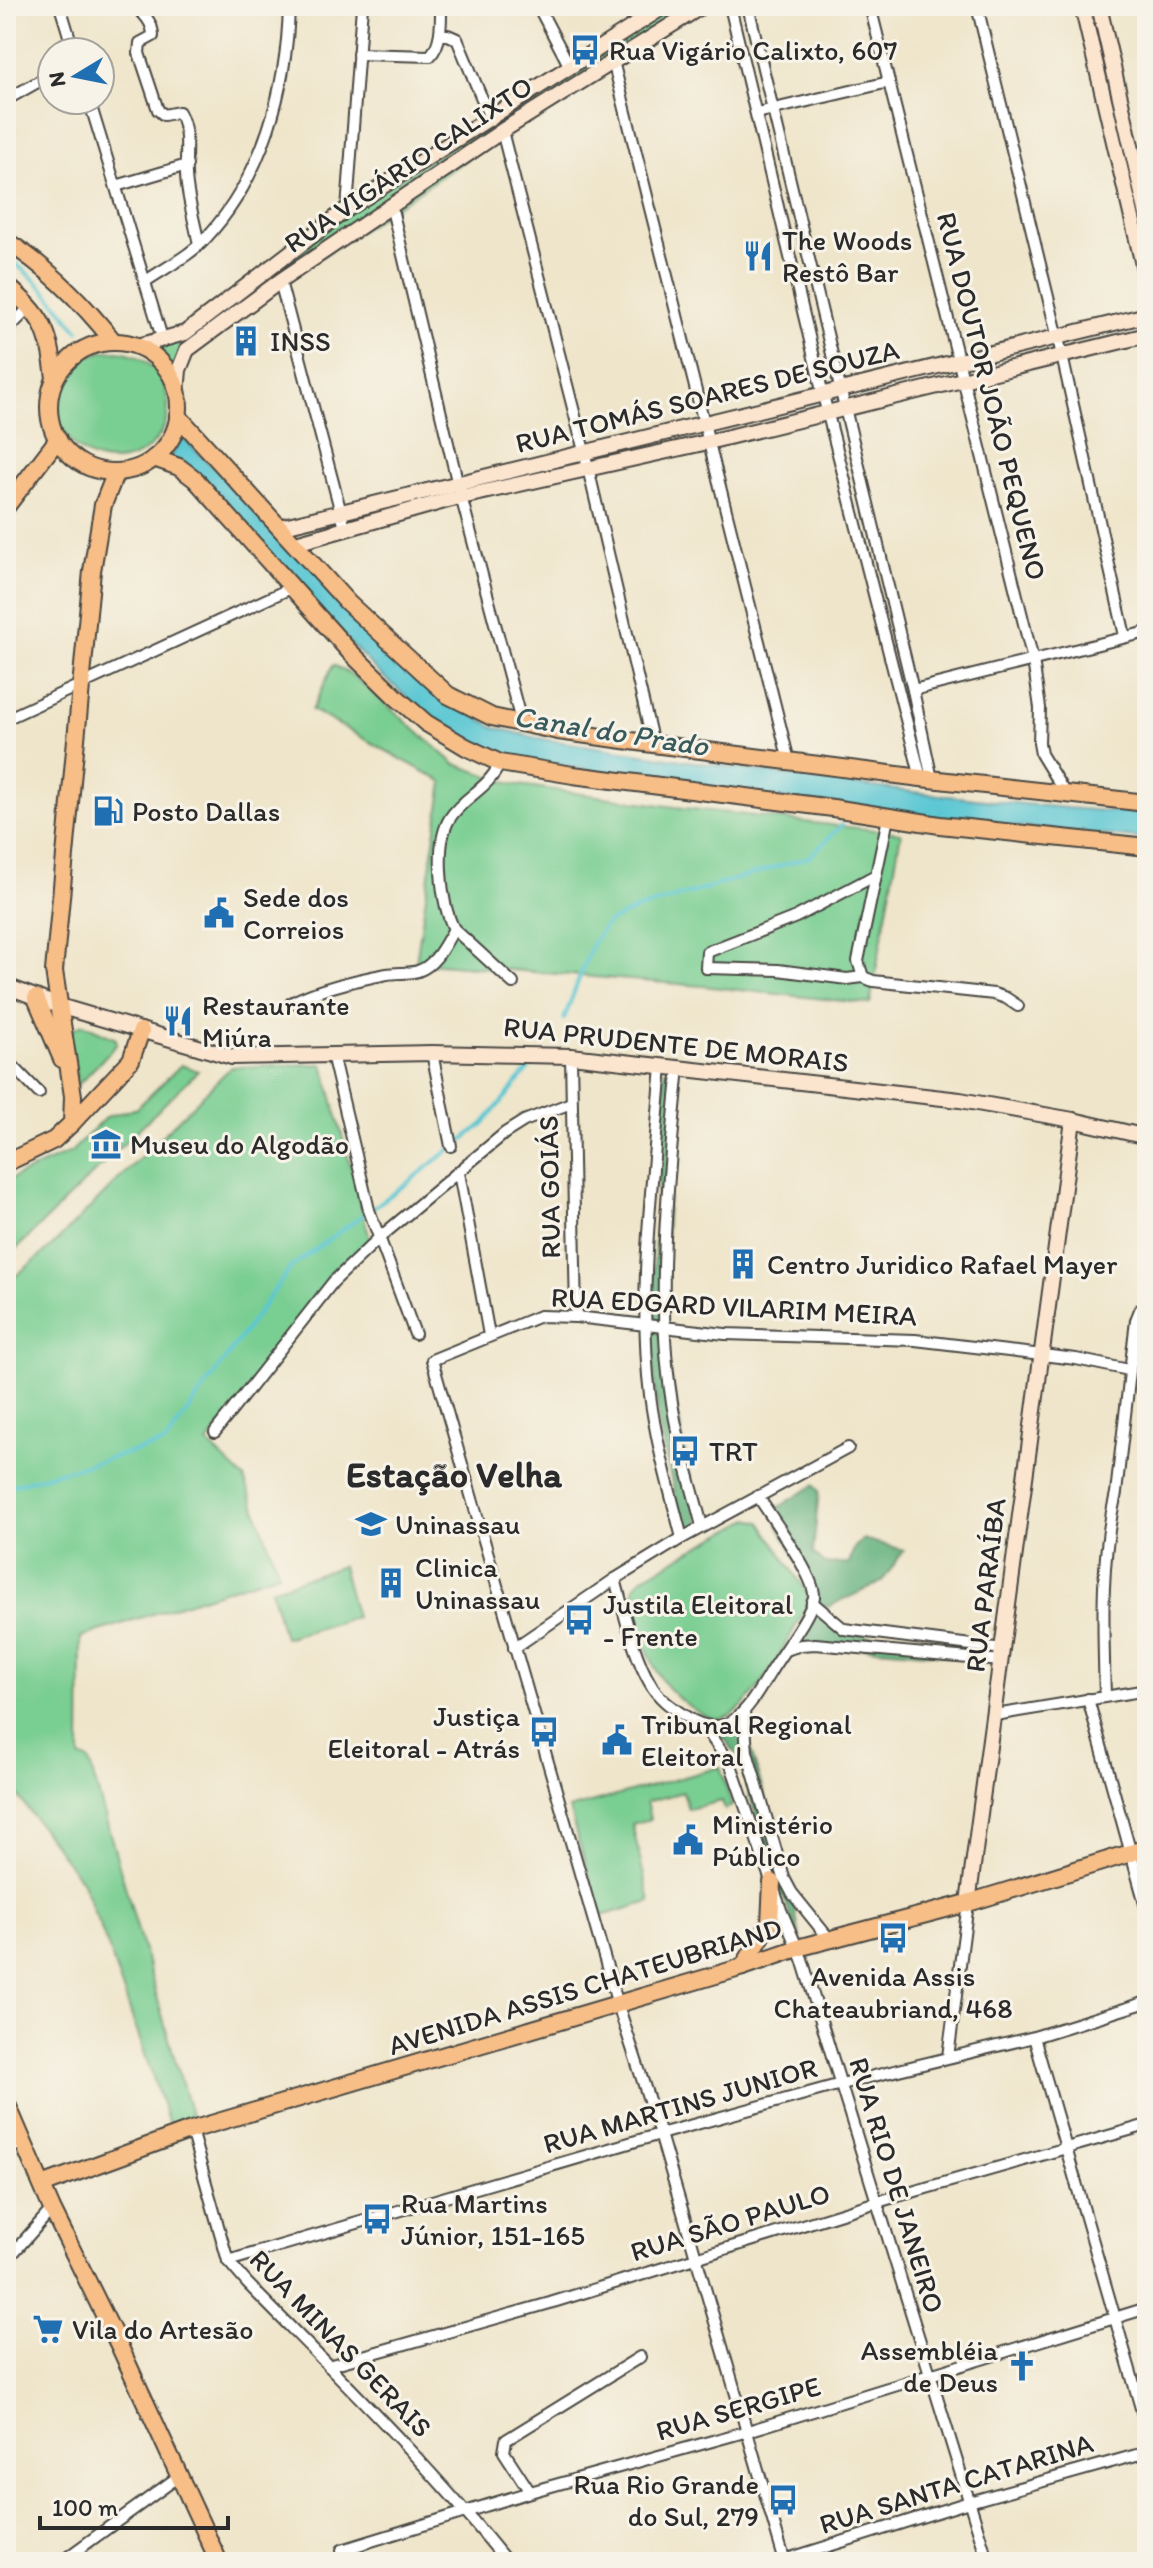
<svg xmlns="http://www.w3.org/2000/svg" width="1153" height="2568" viewBox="0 0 1153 2568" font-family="Itim,sans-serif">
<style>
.green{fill:#79ce92;stroke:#527c5e;stroke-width:2}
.forest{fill:#62b17c;stroke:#466e54;stroke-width:2}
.water{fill:#5bc7d3;stroke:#43797f;stroke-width:2}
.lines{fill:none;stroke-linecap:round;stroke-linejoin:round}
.stream{stroke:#5bc7d3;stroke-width:4}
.street-casing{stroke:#484743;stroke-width:14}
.secondary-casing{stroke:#484743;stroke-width:18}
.primary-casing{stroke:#484743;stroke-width:20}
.street{stroke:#fff;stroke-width:10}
.secondary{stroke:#fce5cf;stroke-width:14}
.primary{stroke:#f7be87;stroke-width:16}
.labels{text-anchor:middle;stroke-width:6;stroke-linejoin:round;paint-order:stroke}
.poi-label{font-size:28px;fill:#2b2b2b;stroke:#f7f3e8;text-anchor:start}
.street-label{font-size:28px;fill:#2b2b2b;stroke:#f7f3e8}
.water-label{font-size:30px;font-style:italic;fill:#395a5d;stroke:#f7f3e8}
.district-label{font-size:36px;font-weight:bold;fill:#2b2b2b;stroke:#f7f3e8}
</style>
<rect width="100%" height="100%" fill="#f7f3e8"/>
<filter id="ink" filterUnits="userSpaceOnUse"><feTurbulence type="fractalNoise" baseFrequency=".0125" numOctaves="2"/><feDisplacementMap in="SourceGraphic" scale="16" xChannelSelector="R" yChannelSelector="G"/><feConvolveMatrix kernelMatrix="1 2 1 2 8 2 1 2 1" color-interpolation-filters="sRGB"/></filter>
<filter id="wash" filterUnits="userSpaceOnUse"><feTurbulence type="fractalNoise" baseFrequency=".006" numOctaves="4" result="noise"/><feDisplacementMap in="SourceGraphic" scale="32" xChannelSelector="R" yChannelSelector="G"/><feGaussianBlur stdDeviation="1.8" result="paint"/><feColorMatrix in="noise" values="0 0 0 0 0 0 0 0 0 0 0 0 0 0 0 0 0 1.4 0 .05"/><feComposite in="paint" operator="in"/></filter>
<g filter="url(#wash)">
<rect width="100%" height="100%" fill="#efe5ca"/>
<g class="green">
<polygon points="669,6 695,6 185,348 176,381 162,361 144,348 164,344 348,212"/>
<circle cx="113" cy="406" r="55"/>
<polygon points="333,665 351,674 455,764 512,784 675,807 901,833 870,1004 702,986 416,962 443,782 312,710"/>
<polygon points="83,1024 116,1039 117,1044 78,1085 68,1037 72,1029"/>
<polygon points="323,1064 370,1239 207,1443 244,1478 279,1573 81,1637 80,1757 89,1761 193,2122 171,2130 107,1944 82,1882 6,1780 6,1284 52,1246 231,1067"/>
<polygon points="181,1065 198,1071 6,1259 6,1181 71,1152 106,1117 137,1108"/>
<path d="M750,1519L761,1522L807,1593L808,1605C789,1634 755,1713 720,1719C704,1722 669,1692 661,1679C651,1662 623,1597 638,1582C644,1575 656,1571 664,1566C692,1549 721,1534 750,1519Z"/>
<polygon points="342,1566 356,1617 284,1638 271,1589"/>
<polygon points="720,1767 732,1806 725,1809 722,1801 688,1809 683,1792 646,1802 650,1819 632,1824 650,1902 601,1916 569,1809"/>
</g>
<g class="forest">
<polygon points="664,1070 675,1071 661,1324 651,1322"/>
<polygon points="649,1327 662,1330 699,1524 684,1533 659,1427"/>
<polygon points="814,1485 819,1491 813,1553 825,1564 849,1563 854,1548 863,1539 904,1550 882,1582 828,1607 819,1602 771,1512"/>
<polygon points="814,1611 839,1632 1000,1652 997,1659 792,1642"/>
<polygon points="746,1715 747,1738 789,1878 801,1942 797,1943 787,1905 776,1884 739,1758 720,1733"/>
</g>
<path class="water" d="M183,438L456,705L494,727L536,738C739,769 942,801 1147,814V839L910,817L496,756L442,727L380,674L170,458Z"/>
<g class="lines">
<g class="stream">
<path d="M6,257C35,276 57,303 78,331"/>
<polyline points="564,1019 592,944 607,923 635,910 809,857 842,825"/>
<polyline points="6,1487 165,1443 291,1267 406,1184 483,1124 537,1059"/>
</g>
</g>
</g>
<g filter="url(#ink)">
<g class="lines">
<g class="street-casing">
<g id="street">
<polyline points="60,6 74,52"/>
<path d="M132,6C144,12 153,23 153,36L140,43L139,53L158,110L164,115L179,112C190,132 185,154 186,175C187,198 195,222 199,245"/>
<polyline points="538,6 570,67"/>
<polyline points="730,6 823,395 921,778"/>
<polyline points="748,6 913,690 932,779"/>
<polyline points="870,6 1033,660 1040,708 1039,743 1041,754 1066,795"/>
<polyline points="977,6 1058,338 1125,636"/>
<polyline points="440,35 448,35 457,39 490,118"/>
<path d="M358,54L430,56C442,43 441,23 441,6"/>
<polyline points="613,61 789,761"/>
<polyline points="6,100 52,74"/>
<polyline points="89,100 163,341"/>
<polyline points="757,113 889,82"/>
<polyline points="502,131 584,451 653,744"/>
<polyline points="116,186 187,165"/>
<polyline points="391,205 458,485 522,725"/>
<polyline points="347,209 362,6"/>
<path d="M146,281C165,268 191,255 206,238C263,177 287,88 289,6"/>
<polyline points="280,281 345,528"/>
<polyline points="6,331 31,306"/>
<polyline points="913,690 1147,632"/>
<polyline points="6,719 291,588"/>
<path d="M500,763C488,790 465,795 450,818C434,843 441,904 454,929L513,983"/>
<polyline points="876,875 796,917 707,952 706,968 778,970 847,979 863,977 873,981 994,994 1006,998 1018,1006"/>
<polyline points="863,977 858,961 888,818"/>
<path d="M291,1003C320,988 355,980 387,974C397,972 409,974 418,971C436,965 445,944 454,929"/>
<polyline points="432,1053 451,1146"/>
<polyline points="332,1054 369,1210 415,1334"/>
<polyline points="571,1056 576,1317"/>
<polyline points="6,1059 39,1093"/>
<path d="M662,1065C654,1172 637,1289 650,1395C656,1443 670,1491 682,1538"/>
<path d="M679,1067C669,1170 655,1295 671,1396C677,1440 691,1483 702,1526"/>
<polyline points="459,1173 489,1335"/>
<polyline points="215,1432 333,1282 379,1238 505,1133 524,1121 571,1103"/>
<path d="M615,1579C624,1611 633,1655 650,1683C658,1698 671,1707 685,1716C730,1746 750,1705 771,1671C781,1654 812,1614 814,1597C816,1577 770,1516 758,1496"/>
<polyline points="812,1602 844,1629 1003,1649"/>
<polyline points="514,1648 615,1579 682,1538 848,1448"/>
<polyline points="785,1650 801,1645 815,1644 1002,1661"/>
<path d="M1105,1696C1103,1628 1100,1560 1116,1493L1136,1320L1140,1310L1147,1309"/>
<polyline points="1088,1699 1147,1911"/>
<polyline points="744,1712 747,1752 784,1878 792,1893 830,1940"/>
<polyline points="995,1715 1147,1690"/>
<polyline points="705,1728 731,1765 781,1910 802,1959 988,2562"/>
<polyline points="1034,2037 1147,2429"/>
<polyline points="948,2057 968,1903"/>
<path d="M191,2130L228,2261L247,2283C336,2374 428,2463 507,2562"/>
<polyline points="6,2147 25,2144"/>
<polyline points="6,2261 52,2209"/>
<polyline points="228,2261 660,2134 841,2084 1034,2037 1147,2002"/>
<polyline points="328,2366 550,2303 877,2202 1147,2125"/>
<polyline points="530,2492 504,2452 506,2440 640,2357"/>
<polyline points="342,2550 530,2492 748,2431 1147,2308"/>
<polyline points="781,2561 969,2502 1147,2452"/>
<polyline points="61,2562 178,2477"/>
<polyline points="785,2562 660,2134 618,2005 432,1360 540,1316 576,1317 725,1334 915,1340 1076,1359 1129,1370"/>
</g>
</g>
<g class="secondary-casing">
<g id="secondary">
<polyline points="1082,6 1147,282"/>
<polyline points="1099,6 1147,215"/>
<polyline points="138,346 185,333 347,209 665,6"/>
<polyline points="177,393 179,370 187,350 280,281 502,131 702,6"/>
<polyline points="280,527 1147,315"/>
<polyline points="296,543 448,500 708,442 1147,335"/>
<polyline points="6,986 59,1006 232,1057 432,1053 571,1056 960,1100 1073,1120 1147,1137"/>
<polyline points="968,1903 1073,1120"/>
</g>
</g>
<g class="primary-casing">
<g id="primary">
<path d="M6,241C48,267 83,303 114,342"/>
<path d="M6,285C44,317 49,330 55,378"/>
<circle cx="114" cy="407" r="65"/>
<polyline points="178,416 348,603 448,695 492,717 558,731 653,744 921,778 1147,803"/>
<polyline points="154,458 179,467 195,479 349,651 396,697 426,723 466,747 500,763 573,775 833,808 940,825 1147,847"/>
<polyline points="6,507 58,439"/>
<polyline points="36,998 62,1059"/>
<polyline points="72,1123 131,1060 141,1031"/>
<polyline points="6,1163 54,1140 72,1123 73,1096 54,971 92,571 103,505 116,472"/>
<polyline points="743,1967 770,1923 772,1882"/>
<polyline points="6,2102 52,2209 118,2343 219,2562"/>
<polyline points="42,2185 191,2130 743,1967 801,1947 968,1903 1147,1848"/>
</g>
</g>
<use href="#street" class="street"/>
<use href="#secondary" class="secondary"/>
<use href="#primary" class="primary"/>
</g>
</g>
<defs>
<g id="bus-bare" transform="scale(2.4)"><path d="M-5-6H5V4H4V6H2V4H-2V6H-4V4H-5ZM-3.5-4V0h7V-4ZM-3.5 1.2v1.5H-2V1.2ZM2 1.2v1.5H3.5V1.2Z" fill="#1f6fb2" stroke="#f7f3e8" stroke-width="2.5" paint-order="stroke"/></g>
<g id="restaurant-bare" transform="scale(2.4)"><path d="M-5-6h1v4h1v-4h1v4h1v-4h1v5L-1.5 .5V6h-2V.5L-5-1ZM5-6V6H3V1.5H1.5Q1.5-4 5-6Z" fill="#1f6fb2" stroke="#f7f3e8" stroke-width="2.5" paint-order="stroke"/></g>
<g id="building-bare" transform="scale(2.4)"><path d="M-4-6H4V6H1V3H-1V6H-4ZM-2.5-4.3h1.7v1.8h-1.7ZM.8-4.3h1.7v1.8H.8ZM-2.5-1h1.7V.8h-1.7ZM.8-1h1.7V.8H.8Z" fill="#1f6fb2" stroke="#f7f3e8" stroke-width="2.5" paint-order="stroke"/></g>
<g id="fuel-bare" transform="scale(2.4)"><path d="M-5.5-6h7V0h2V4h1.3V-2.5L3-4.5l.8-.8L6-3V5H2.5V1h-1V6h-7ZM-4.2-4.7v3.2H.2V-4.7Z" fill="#1f6fb2" stroke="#f7f3e8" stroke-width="2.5" paint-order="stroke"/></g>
<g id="civic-bare" transform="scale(2.4)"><path d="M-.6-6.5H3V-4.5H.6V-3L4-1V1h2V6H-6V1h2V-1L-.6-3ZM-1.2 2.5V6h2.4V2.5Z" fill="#1f6fb2" stroke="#f7f3e8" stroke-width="2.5" paint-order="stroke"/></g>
<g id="museum-bare" transform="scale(2.4)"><path d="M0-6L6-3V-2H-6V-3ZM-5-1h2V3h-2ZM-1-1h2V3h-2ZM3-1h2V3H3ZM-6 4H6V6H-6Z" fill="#1f6fb2" stroke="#f7f3e8" stroke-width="2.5" paint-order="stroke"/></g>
<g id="university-bare" transform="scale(2.4)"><path d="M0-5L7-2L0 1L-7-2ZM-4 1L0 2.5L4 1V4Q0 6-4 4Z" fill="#1f6fb2" stroke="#f7f3e8" stroke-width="2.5" paint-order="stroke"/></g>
<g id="supermarket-bare" transform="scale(2.4)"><path d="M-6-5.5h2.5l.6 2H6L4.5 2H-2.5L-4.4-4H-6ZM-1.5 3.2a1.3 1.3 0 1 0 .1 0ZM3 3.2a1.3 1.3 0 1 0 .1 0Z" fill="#1f6fb2" stroke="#f7f3e8" stroke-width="2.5" paint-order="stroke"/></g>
<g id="church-bare" transform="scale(2.4)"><path d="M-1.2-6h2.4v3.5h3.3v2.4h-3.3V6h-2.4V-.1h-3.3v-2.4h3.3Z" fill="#1f6fb2" stroke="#f7f3e8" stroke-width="2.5" paint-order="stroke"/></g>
</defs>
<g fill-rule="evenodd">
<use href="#bus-bare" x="585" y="50"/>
<use href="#restaurant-bare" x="758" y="256"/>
<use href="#building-bare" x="246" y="341"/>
<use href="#fuel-bare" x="108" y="811"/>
<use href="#civic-bare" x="219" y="913"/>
<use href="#restaurant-bare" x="178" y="1021"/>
<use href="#museum-bare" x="106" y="1144"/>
<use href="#building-bare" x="743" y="1264"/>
<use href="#bus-bare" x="685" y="1451"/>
<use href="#university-bare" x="371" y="1524"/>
<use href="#building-bare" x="391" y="1583"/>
<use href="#bus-bare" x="579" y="1620"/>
<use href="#bus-bare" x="544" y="1732"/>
<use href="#civic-bare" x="617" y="1740"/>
<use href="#civic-bare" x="688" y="1840"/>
<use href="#bus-bare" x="893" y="1938"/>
<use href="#bus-bare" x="377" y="2219"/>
<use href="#supermarket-bare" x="48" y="2329"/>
<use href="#church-bare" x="1022" y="2366"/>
<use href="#bus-bare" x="783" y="2500"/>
</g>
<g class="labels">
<g class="poi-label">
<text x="609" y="60">Rua Vigário Calixto, 607</text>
<text x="782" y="250">The Woods<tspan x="782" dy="32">Restô Bar</tspan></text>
<text x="270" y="351">INSS</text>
<text x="132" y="821">Posto Dallas</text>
<text x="243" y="907">Sede dos<tspan x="243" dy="32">Correios</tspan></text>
<text x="202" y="1015">Restaurante<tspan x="202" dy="32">Miúra</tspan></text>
<text x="130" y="1154">Museu do Algodão</text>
<text x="767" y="1274">Centro Juridico Rafael Mayer</text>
<text x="709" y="1461">TRT</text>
<text x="395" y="1534">Uninassau</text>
<text x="415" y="1577">Clinica<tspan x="415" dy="32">Uninassau</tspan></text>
<text x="603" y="1614">Justila Eleitoral<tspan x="603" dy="32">- Frente</tspan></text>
<text x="520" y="1726" text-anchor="end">Justiça<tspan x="520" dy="32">Eleitoral - Atrás</tspan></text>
<text x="641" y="1734">Tribunal Regional<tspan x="641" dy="32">Eleitoral</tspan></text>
<text x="712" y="1834">Ministério<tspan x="712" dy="32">Público</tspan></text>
<text x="893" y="1986" text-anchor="middle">Avenida Assis<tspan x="893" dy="32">Chateaubriand, 468</tspan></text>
<text x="401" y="2213">Rua Martins<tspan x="401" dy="32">Júnior, 151-165</tspan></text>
<text x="72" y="2339">Vila do Artesão</text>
<text x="998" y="2360" text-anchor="end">Assembléia<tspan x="998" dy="32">de Deus</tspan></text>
<text x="759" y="2494" text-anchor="end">Rua Rio Grande<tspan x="759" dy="32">do Sul, 279</tspan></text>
</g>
<g class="street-label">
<text transform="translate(408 164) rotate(-34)" y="10">RUA VIGÁRIO CALIXTO</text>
<text transform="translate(707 396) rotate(-14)" y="10">RUA TOMÁS SOARES DE SOUZA</text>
<text transform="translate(992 396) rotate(76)" y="10">RUA DOUTOR JOÃO PEQUENO</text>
<text transform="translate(676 1044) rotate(6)" y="10">RUA PRUDENTE DE MORAIS</text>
<text transform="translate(549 1187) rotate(-91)" y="10">RUA GOIÁS</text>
<text transform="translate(734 1306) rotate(3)" y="10">RUA EDGARD VILARIM MEIRA</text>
<text transform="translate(985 1585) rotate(-83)" y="10">RUA PARAÍBA</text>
<text transform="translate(585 1986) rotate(-17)" y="10">AVENIDA ASSIS CHATEUBRIAND</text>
<text transform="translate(680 2105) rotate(-16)" y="10">RUA MARTINS JUNIOR</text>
<text transform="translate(897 2185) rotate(73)" y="10">RUA RIO DE JANEIRO</text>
<text transform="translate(730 2222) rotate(-17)" y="10">RUA SÃO PAULO</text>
<text transform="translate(341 2343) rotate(46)" y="10">RUA MINAS GERAIS</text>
<text transform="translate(738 2408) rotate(-16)" y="10">RUA SERGIPE</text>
<text transform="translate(956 2483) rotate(-17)" y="10">RUA SANTA CATARINA</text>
</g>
<g class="water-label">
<text transform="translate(611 731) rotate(9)" y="10">Canal do Prado</text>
</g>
<g class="district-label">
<text x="454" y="1487">Estação Velha</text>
</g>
</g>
<rect width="1153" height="2568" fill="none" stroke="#f7f3e8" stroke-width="32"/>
<g transform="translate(76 76) rotate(260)"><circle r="38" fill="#f7f3e8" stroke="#a5a39c" stroke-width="2"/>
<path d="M0-6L14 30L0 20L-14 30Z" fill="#1f6fb2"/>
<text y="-12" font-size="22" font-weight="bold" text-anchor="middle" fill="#2b2b2b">N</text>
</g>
<path d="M40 2516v12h188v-12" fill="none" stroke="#2b2b2b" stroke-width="4"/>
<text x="52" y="2516" font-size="24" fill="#2b2b2b" stroke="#f7f3e8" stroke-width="6" paint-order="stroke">100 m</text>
</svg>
